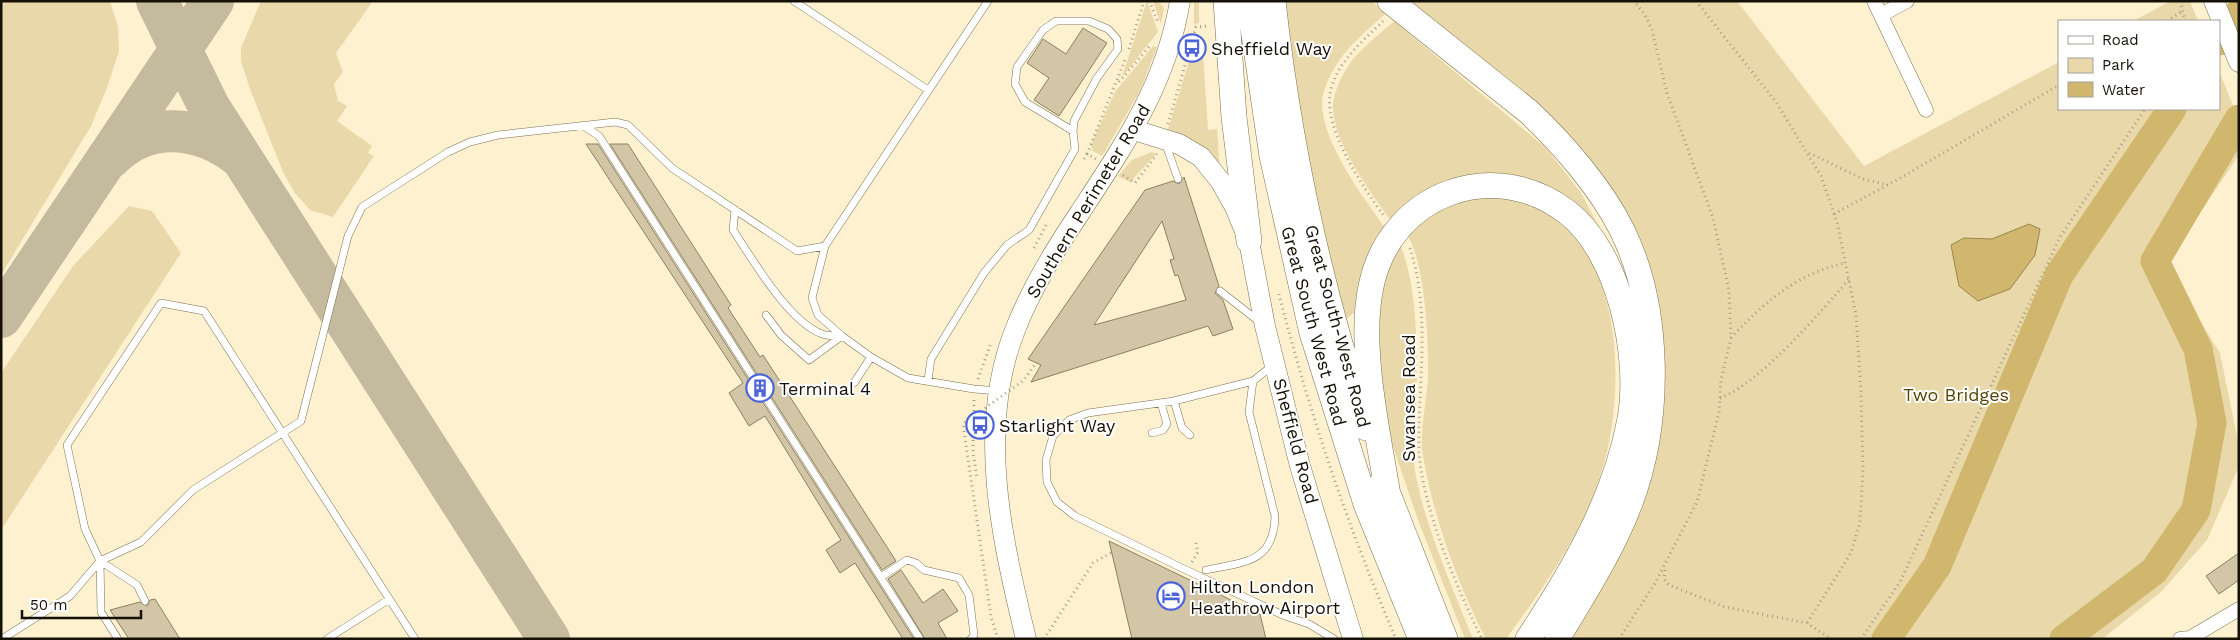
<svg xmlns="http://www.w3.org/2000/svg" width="2240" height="640" viewBox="0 0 2240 640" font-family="'Work Sans',sans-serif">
  <rect width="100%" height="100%" fill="#fdf1d0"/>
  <path fill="#e9d8a9" d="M1,1H110L118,27L119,51L107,88L91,126L1,275Z
    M261,1H373L336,53L343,72L334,84L338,101L347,106L337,121L372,146L368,153L374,156L333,217L310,210L294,192L283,172L250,89L241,61V48Z
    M1147,1L1158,32L1122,77Z
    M1153,1H1158L1164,8L1161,24Z
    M1194,1H1199V23L1194,24Z
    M1278,1H1372L1385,14C1370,28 1353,42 1341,58C1332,70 1322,89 1322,104C1323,144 1363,197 1386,229C1371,256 1356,280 1356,311L1346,319L1337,314Z
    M1415,1H1737L1864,166L2059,62V109H2219V71L2239,120V155L2165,265L2220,353L2239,446V466L2207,540L2161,592L2102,639H1562L1655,426L1617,212L1406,10Z
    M2171,1H2190L2198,21H2133Z
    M1394,21L1546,148L1581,193L1613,254L1516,181L1392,219L1388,217C1369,189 1332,141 1333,105C1334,91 1342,75 1350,63C1361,48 1380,34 1394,21Z
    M1197,36L1202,37L1208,130L1217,129L1220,173L1167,132Z
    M1153,46L1157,47L1140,91L1102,156L1093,151L1091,145L1115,92Z
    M1152,152L1156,154L1130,182L1118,176L1132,160Z
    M1467,197C1492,198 1518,196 1541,208C1625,255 1626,391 1602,471C1584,532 1543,588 1506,639H1486C1458,586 1433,515 1423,456C1419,435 1427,399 1428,377C1429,344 1425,256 1405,232L1419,219Z
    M129,206L152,211L181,253L1,530V373L73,266Z
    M1398,240C1418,281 1418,355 1416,401C1416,415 1411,429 1412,443C1414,503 1451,583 1473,639H1465L1418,520L1391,441L1373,365L1371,307Z"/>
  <path fill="#d1b76d" stroke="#99854e" d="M2029,224L2040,229L2035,255L2010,289L1978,301L1959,286L1951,245L1964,238L1992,239Z"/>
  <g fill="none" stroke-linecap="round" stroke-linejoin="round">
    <path stroke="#d1b76d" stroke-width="29" d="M2219,41L2239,13
      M1886,639L1937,566L2059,275L2172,109
      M2064,639L2154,571L2196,510L2212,423L2198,349L2155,261L2239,119"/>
    <path stroke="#c4ba9e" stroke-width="42" d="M157,1L209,107L549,639
      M110,158C148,119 201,126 240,157
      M1,317L213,1"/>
  </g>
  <path fill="#d2c6a6" stroke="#8b8062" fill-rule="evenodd" d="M1083,28L1107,43L1059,116L1034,100L1049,78L1027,63L1043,39L1066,54Z
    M586,144H598L914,639H903L855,563L840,573L826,550L841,540L765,416L749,426L729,393L743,383Z
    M610,144H628L731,305L728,308L760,357L763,355L896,561L882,570Z
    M1184,177L1219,286L1215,293L1223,300L1233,329L1213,336L1208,326L1031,382L1041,365L1028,359L1145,190L1173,181L1179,184ZM1162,221L1174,259L1170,260L1175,276L1178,275L1186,300L1094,325Z
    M1109,541L1260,614L1266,639H1132Z
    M2239,553V580L2219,594L2206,576Z
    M901,570L923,603L943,589L958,611L938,623L947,639H925L888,579Z
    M155,599L180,639H129L110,610L140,602L147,606L150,600Z"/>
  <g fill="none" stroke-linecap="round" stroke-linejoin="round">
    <g stroke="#7a7052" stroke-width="8">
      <path id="lane" d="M794,1L928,90
        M585,127L599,136L920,639
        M1165,142L1178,179
        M735,210L733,230C753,260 788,321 822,334C828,336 835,336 841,336
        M825,246L812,298L818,315L842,336L871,357L908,378L974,389L999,391
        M1220,291L1261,323
        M766,315L781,335L809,360L842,336
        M1272,366L1253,381L1174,401L1088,413L1069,420L1053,436L1046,460L1047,482L1057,502L1075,516L1186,570L1285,616L1309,624L1334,639
        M928,380L931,359L984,273L1007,245L1029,230L1075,149L1073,131L1074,121L1097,78L1118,49L1117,39L1108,29L1089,21H1056L1043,30L1017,67L1015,84L1025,102L1073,131
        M854,383L871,357
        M1174,401L1182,428L1190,435
        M1152,433L1163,430L1167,424L1161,403
        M1206,570C1244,562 1274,563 1275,516L1249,412L1253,381
        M881,577L907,560L916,563L924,570L959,578L969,595L974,635L971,639
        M145,601L137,585L100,561L85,529L67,445L161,303L204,311L415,639
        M2,639L70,596L100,561
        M118,639L101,612L100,561L141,542L193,490L301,421L348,236L362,207L448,152L470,142L498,135L615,122L628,125L672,168L797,251L825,246L988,1
        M327,639L388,600"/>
    </g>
    <g stroke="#7a7052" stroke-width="15">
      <path id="street" d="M1874,1L1926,110
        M1881,15L1907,1
        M2180,639L2190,638L2239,609"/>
    </g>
    <g stroke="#7a7052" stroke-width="21">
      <path id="secondary" d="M2214,1L2239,62
        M1134,130L1179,144L1201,157L1221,182L1235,207L1249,241L1265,326L1300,466L1353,639
        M1026,639C1002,539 976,430 1015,330C1031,289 1054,251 1079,214C1124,145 1166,85 1180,1"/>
    </g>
    <g stroke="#7a7052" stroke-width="26">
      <path id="highway" d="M1226,1L1234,117L1249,241
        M1249,1L1272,156L1312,333L1366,504L1421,639
        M1273,1C1289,147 1320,289 1366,428
        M1390,1L1529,112C1563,144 1601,188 1622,230C1661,309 1661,421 1630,503C1612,551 1583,595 1557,639
        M1383,481L1445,639
        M1388,495C1378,433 1357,343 1372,282C1393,193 1494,156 1567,212C1620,253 1641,356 1630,419C1615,500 1573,571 1528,639"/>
    </g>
    <path stroke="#a79e85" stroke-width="3" stroke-dasharray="1 4" stroke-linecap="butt" d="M1149,1L1158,22
      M1696,1L1776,102L1821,176L1837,222L1856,315L1861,393L1863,471L1860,522L1851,553L1807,623
      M2180,1L2185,21
      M1383,21C1363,41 1339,60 1331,89C1321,126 1363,187 1384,216
      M2167,21L2181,12
      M1129,49L1144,1
      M1119,82L1149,47
      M1168,124L1196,27L1209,26
      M1809,153L1863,179L1888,185
      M1087,154L1125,60
      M1084,159L1087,154L1096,159
      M1123,175L1135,183L1157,154
      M1834,214L1897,180L2059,85
      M1034,248L1046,225
      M1410,248C1431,313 1418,381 1419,448C1420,503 1458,590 1482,639
      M1279,294C1309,412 1348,527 1396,639
      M1731,338C1763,303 1798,273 1845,263
      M978,379L991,343
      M1720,398C1759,384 1821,312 1849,279
      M974,400L973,453L977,478
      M1192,562L1198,552L1195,540
      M1665,570L1664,579L1669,585L1725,607L1807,623L1831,639
      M1044,639L1093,563L1112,552
      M1619,639L1655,583L1697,502L1719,412L1721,380L1731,338L1729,290L1713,218L1667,93L1652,30L1645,15L1634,1
      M1861,639L1900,582L2060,237L2145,109"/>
    <use href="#lane" stroke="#fff" stroke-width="7"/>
    <use href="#street" stroke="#fff" stroke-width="14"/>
    <use href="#secondary" stroke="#fff" stroke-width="20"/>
    <use href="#highway" stroke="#fff" stroke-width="25"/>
    <path stroke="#a79e85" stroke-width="3" stroke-dasharray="1 4" stroke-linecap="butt" d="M998,639L991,617L963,424L1024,380L1036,363"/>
  </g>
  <defs>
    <g id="bus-ring" transform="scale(1.4375)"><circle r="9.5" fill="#fff" stroke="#4c64d9" stroke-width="1.5"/><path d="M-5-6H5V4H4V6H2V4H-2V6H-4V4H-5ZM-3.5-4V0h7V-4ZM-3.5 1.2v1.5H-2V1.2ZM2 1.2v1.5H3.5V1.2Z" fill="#4c64d9"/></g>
    <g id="building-ring" transform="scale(1.4375)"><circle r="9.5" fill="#fff" stroke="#4c64d9" stroke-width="1.5"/><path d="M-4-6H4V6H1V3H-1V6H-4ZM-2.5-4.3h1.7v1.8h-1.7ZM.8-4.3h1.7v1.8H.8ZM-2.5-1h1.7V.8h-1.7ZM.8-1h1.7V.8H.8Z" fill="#4c64d9"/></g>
    <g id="hotel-ring" transform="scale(1.4375)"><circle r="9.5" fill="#fff" stroke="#4c64d9" stroke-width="1.5"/><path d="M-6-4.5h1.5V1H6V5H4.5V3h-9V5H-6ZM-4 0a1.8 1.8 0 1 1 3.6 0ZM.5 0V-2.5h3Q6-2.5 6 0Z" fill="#4c64d9"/></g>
  </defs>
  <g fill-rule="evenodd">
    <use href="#bus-ring" x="1192" y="48"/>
    <use href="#building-ring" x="760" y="388"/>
    <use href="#bus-ring" x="980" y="425"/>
    <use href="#hotel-ring" x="1171" y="596"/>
  </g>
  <g text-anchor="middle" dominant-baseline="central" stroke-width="4" stroke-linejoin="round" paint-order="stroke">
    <g font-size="18" fill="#161106" stroke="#fff" text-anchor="start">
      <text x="1211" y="48">Sheffield Way</text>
      <text x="779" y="388">Terminal 4</text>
      <text x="999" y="425">Starlight Way</text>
      <text x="1190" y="586">Hilton London<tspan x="1190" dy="21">Heathrow Airport</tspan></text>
    </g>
    <g font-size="18" fill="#161106" stroke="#fff">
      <text transform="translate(1088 201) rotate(-59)">Southern Perimeter Road</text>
      <text transform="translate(1314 326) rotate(75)">Great South West Road</text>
      <text transform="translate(1338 326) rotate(75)">Great South-West Road</text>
      <text transform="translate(1408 398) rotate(-90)">Swansea Road</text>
      <text transform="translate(1296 441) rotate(75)">Sheffield Road</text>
    </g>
    <g font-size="18" fill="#544304" stroke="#fff">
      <text x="1956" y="394">Two Bridges</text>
    </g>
  </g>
  <rect width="2240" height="640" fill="none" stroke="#161106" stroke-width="5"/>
  <rect x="2058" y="20" width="162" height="90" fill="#ffffff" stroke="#a2a09b"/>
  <rect x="2068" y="36" width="25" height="8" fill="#ffffff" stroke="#a2a09b"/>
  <text x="2102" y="45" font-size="15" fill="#161106">Road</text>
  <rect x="2068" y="58" width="25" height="15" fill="#e9d8a9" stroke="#a2a09b"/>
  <text x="2102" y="70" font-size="15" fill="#161106">Park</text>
  <rect x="2068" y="82" width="25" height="15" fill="#d1b76d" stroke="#a2a09b"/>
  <text x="2102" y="95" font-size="15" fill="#161106">Water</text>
  <path d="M22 610v8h119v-8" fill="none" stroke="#161106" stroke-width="2.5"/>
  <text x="30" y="610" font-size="15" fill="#161106" stroke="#ffffff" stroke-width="4" paint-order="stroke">50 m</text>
</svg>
